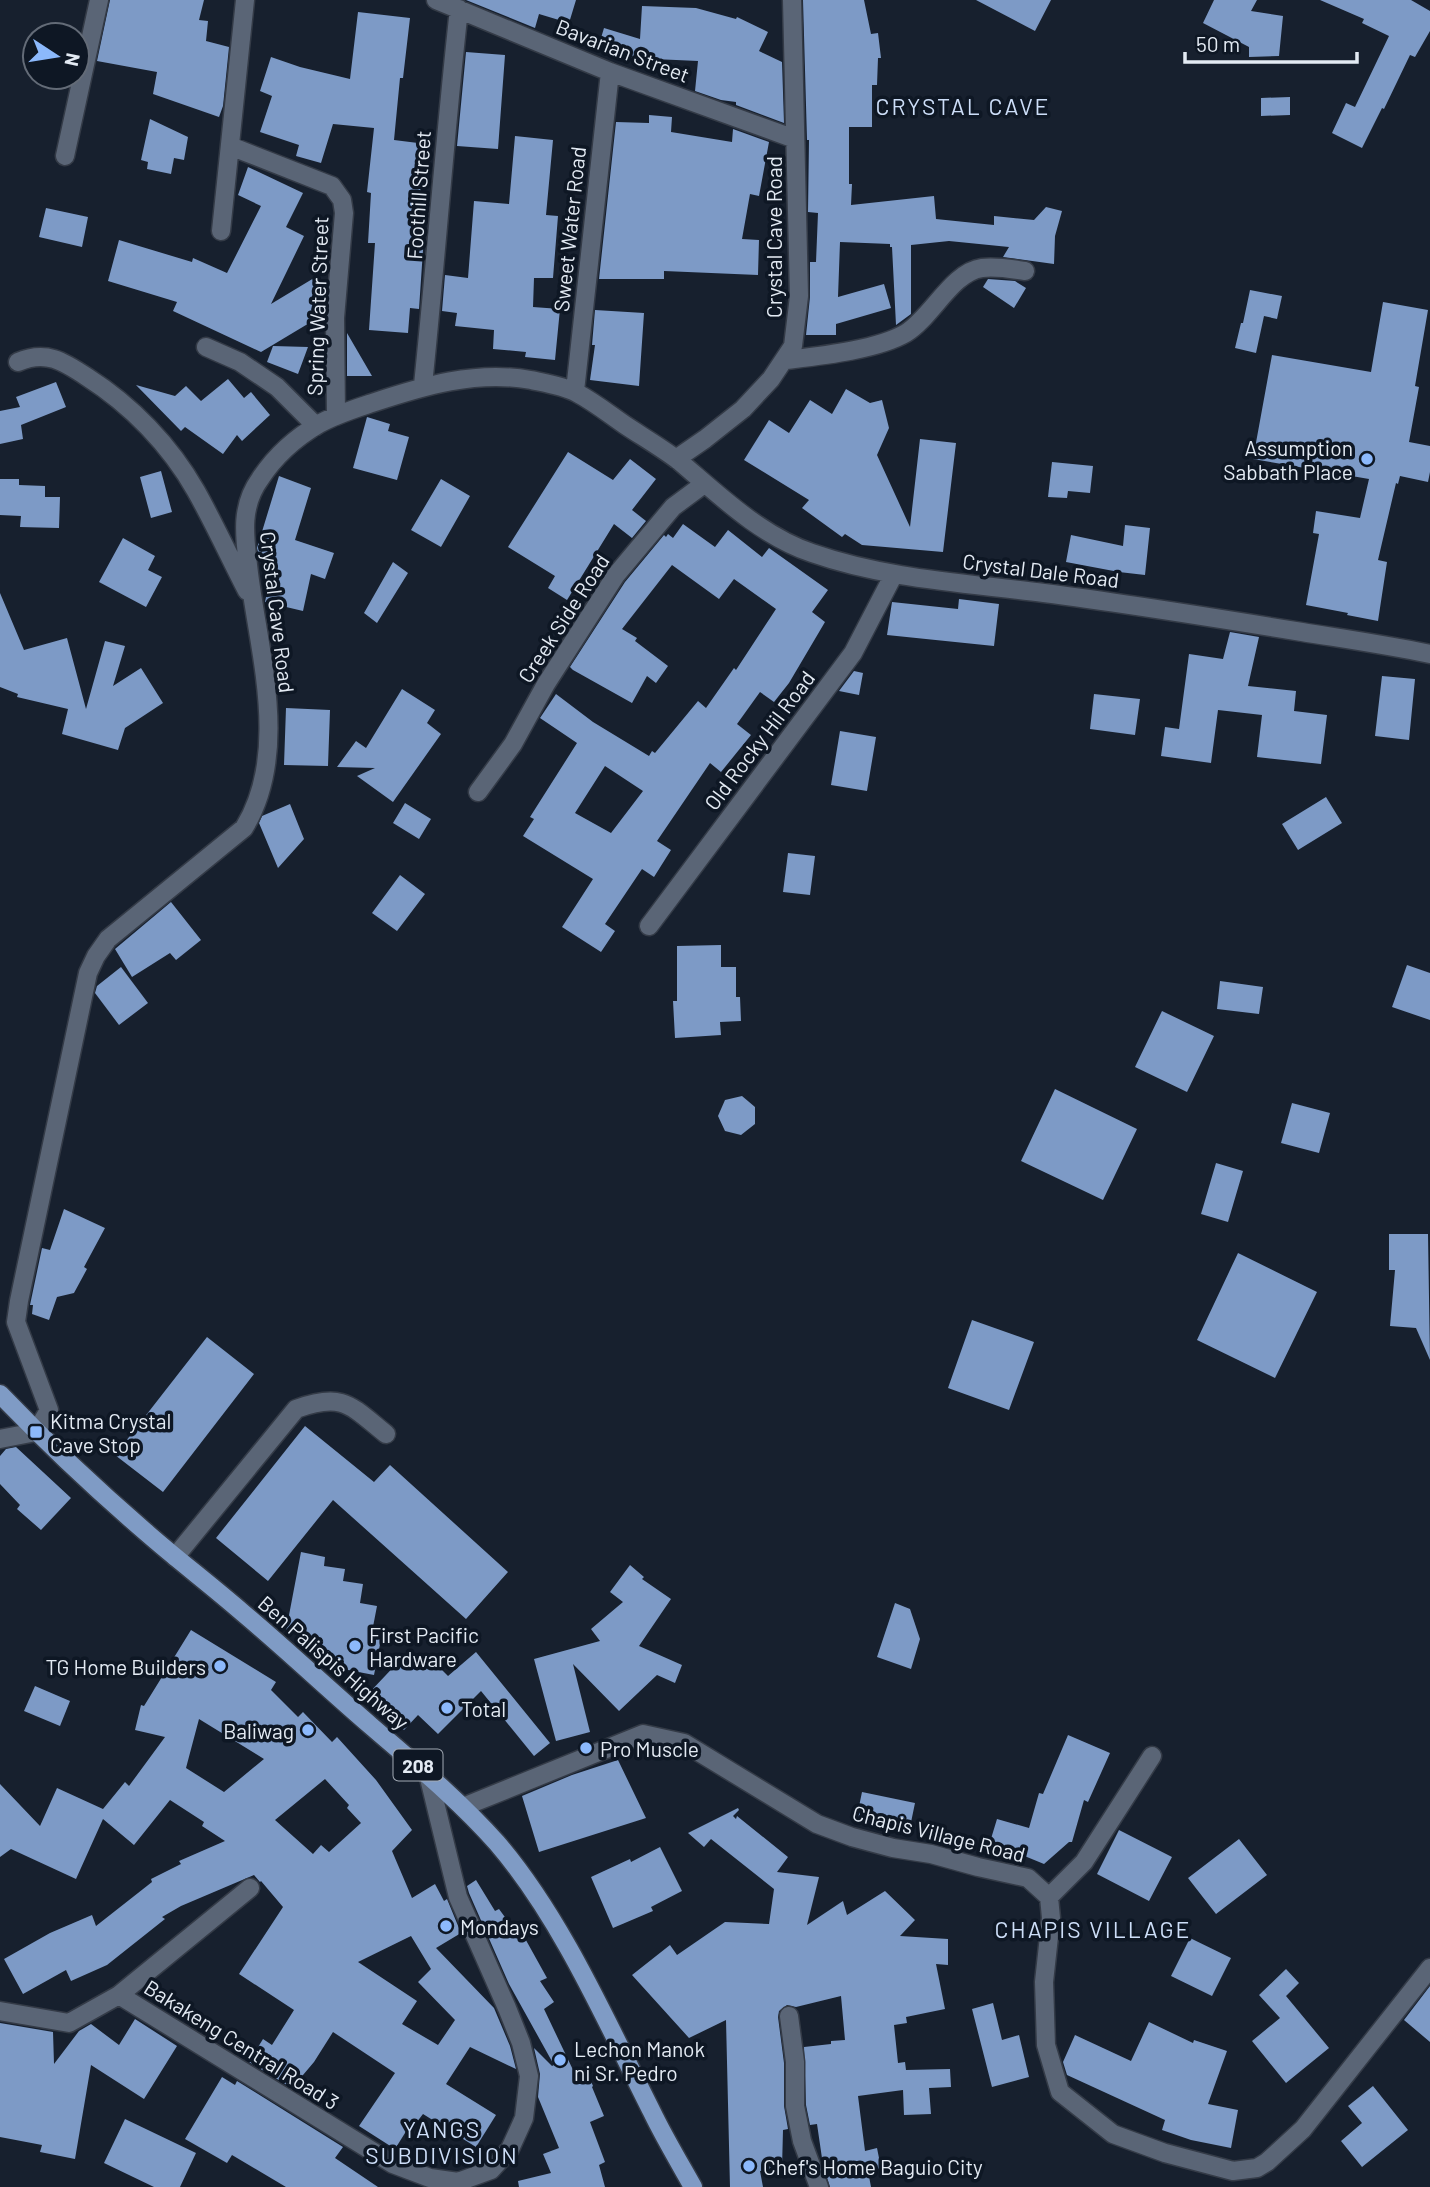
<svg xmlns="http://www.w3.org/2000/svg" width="1430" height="2187" viewBox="0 0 1430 2187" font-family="Barlow,sans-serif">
  <rect width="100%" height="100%" fill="#17202e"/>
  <path fill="#7d9ac6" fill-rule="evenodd" d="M110,0H204L199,20L208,21L206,41L229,47L223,106L219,117L153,94L157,72L97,61Z
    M466,0H576L569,23L539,14L535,28Z
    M803,0H864L871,34L878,33L881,58H878L877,85H872V127H849V184H852L851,205L934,196L936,219L994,225V216L1034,220L1046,207L1062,211L1055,236L1054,264L1003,257L1009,247L949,241L911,245V314L896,325L892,247H890V244L840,242L838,297L884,284L891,308L836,324V335H806L810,297V262H816L818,213L808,212L809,140H807Z
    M976,0H1051L1035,31Z
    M1214,0H1257L1251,11L1283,16L1279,56L1249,57V47L1203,23Z
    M1320,0H1411L1430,11V31L1415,57L1410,55L1384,109L1382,108L1362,148L1332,133L1346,103L1355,107L1389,36L1362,23L1364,19Z
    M642,6L696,8L736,19L737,17L768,32L759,51L782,62L784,123L736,105V102L721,100L695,91L698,61L632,58L598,48L604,28L640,39Z
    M358,12L410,18L403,78H400L394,140L426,144L419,206H426L419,309L410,308L408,333L369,330L375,243H368L371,193L367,192L374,128L333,124L321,163L296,156L299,145L260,132L272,96L260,91L271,57L300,67L350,79Z
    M466,52L505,55L498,149L457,146Z
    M1290,97V115L1261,116V98Z
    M649,115L672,117L671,132L732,142L733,129L769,142L759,196L750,194L742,239L759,240L758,275L664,271V279H599L616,122L649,123Z
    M150,119L188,137L184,160L174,158L171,174L147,169L148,162L141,160Z
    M515,136L553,140L546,215L558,216L553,278H534L533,307L560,309L555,360L525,357L526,352L493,349L494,330L455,326L457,313L442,311L445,275L468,278L474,201L509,204Z
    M248,167L303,193L286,227L304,236L271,304L314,278L325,298L321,316L261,352L173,311L177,302L108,281L119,240L192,262L193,258L227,273L261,206L238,195Z
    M46,208L88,217L82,247L39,237Z
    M988,279L1015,281L1026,288L1014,308L983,287Z
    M1250,290L1282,296L1277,319L1264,316L1256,353L1235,348L1241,323H1243Z
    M1383,302L1428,310L1415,386L1419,387L1409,442L1430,446V472L1428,482L1400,476L1398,484L1396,483L1378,560L1387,562L1378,621L1347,615L1348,613L1306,605L1319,534L1313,533L1316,511L1360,518L1369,479L1253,459L1272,355L1371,372Z
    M595,310L644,313L639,386L590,380L595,345H592Z
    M347,333L372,376H347Z
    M273,346L308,347L298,374L267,362Z
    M228,379L244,398L251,392L270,415L242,441L237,435L223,454L185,427L181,431L136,385L175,396L186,386L201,401Z
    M56,382L66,407L21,425L23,439L0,444V411L20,407L16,397Z
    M846,389L870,403L882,400L889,428L877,455L910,527L920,439L956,443L943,552L862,545L845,534L842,537L802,508L809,500L744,460L769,420L789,433L810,400L832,414Z
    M367,417L390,424L388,431L409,437L397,480L353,468Z
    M568,452L613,480L630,459L656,479L632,510L646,521L632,538L614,524L567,600L548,588L555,576L508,547Z
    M1052,462L1093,466L1090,493L1068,491L1067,498L1048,497Z
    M161,471L172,512L151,518L140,477Z
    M279,476L311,488L295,540L334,553L325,579L311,574L303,611L265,602L274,560L258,552L257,548Z
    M0,479H19V485L45,486V497H60L59,528L20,527L21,516L0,515Z
    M441,479L470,496L441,547L411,530Z
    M683,524L715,547L728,530L762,557L769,548L828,590L812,612L825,622L789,683L774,702L760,692L737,724L751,735L721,772L710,763L657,841L671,850L654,877L642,869L605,924L615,931L601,952L562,927L593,879L523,836L534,819L530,817L577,743L540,718L556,694L593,722L649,756L652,751L655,753L698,701L706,708L734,668L736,670L776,609L734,579L719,599L672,565L622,629L637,638L635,641L668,666L656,683L647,676L632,703L573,670L570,667L625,582L664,535L666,537L668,534L673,538ZM605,766L643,791L611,833L575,813Z
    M1125,525L1150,528L1145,575L1119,572L1066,562L1071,535L1123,546Z
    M123,538L155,556L148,570L162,577L146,607L99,582Z
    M393,562L408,573L377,623L364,613Z
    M0,593L24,650L67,638L86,709L105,641L125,646L113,686L141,668L163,703L125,728L118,750L62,734L68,709L17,697L18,694L0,687Z
    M959,599L999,604L994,646L887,635L892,602L958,609Z
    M1230,632L1259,637L1248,686L1296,691L1294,711L1327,715L1321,764L1257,757L1262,715L1218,710L1211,763L1161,756L1165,727L1179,729L1189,654L1223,659Z
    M854,671L863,673L859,695L839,691Z
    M1382,676L1415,679L1409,740L1375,736Z
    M402,689L435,710L427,723L441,734L393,802L357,776L375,768L337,767L356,741L366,748Z
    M1094,694L1140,699L1135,735L1090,729Z
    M286,708L330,710L328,766L284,765Z
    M840,731L876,737L867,791L831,785Z
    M1326,797L1342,823L1298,850L1282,824Z
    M405,803L431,819L419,839L393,823Z
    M290,804L304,839L278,868L259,823L262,816Z
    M788,853L815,856L810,895L783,892Z
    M400,875L425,894L397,931L372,913Z
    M171,902L201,940L176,960L170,953L132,977L115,949Z
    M721,945V967H736V997H740L741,1021L720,1022L721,1035L675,1038L673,1001H677V946Z
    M1407,965L1430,973V1020L1392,1007Z
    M121,967L148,1003L119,1025L95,993L97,986Z
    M1220,981L1263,987L1259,1014L1217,1009Z
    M1162,1011L1214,1036L1187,1092L1135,1067Z
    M1055,1089L1137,1129L1103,1200L1021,1161Z
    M742,1096L755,1107V1124L741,1135L725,1131L718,1116L725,1100Z
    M1292,1103L1330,1113L1319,1153L1281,1143Z
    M1216,1163L1243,1171L1228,1222L1201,1214Z
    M64,1209L105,1228L84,1267L87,1269L74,1293L57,1297L49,1320L32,1314L33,1305H30L42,1248L50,1250Z
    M1389,1234H1428L1430,1360L1416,1328L1390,1326L1395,1270H1389Z
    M1238,1253L1317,1292L1275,1378L1197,1340Z
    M972,1320L1034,1342L1009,1410L948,1388Z
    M207,1337L254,1374L163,1492L115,1455Z
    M305,1426L374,1482L390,1465L508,1572L466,1619L333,1500L268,1581L216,1538Z
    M16,1447L71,1498L41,1530L17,1509L20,1505L0,1484V1456L6,1449Z
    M301,1552L325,1557L324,1566L345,1569L343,1581L363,1584L360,1603L377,1606L372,1632L382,1634L374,1675L343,1669L344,1661L319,1656L322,1638L286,1631Z
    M630,1565L644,1577L642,1579L671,1599L639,1646L682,1665L675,1683L657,1675L619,1711L573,1664L590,1732L556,1741L534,1659L600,1641L591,1629L623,1602L610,1592Z
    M895,1603L910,1609L920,1639L911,1669L877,1657Z
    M191,1630L276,1682L271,1690L298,1717L303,1712L332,1742L337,1737L376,1780L412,1830L392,1851L412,1898L435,1884L444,1901L447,1899L461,1933L436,1948L494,2008L510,2046L516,2069L470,2047L446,2084L496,2115L476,2147L423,2114L413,2127L410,2125L395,2149L359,2126L395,2073L333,2032L314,2062L292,2088L249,2062L263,2039L272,2045L294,2010L239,1974L283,1907L261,1881L260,1882L254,1875L181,1906L162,1917L165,1919L107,1965L71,1981L66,1970L23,1994L4,1959L50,1933L92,1915L96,1926L152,1882L151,1879L181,1864L179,1861L225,1841L202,1826L204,1822L170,1800L134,1845L103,1819L76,1879L11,1849L0,1857V1784L40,1826L57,1788L103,1809L125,1782L129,1786L165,1737L135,1730L141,1705L144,1706ZM199,1719L264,1759L224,1792L186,1768ZM325,1779L349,1805L347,1808L361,1823L329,1852L321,1845L313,1854L275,1820ZM411,1936L431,1969L418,1982L455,2020L438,2045L402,2024L417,2001L358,1962Z
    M476,1652L550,1743L534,1756L481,1691L438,1734L418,1715L404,1730L367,1695L403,1657L415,1668L427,1655L448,1676Z
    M35,1686L70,1701L60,1726L24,1711Z
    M1068,1735L1110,1753L1088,1802L1084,1800L1072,1842H1069L1044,1864L990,1842L997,1819L1029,1828L1039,1793L1043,1794Z
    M618,1760L646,1818L539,1852L522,1796L572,1775Z
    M862,1792L915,1803L909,1832L856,1821Z
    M738,1808L739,1810L733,1816L736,1819L737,1816L788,1857L777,1872L819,1877L807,1925L843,1901L847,1915L885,1891L915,1920L900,1936L948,1939V1965L936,1964L945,2009L906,2017L907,2023L894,2025L898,2063L905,2062L906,2070L950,2069L951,2087L929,2088L931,2114L904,2115L903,2090L858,2096L865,2151L877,2148L881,2168L868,2171L871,2187H830L823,2165L817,2124L810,2125L806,2105L804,2047L831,2044V2041L845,2040L841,1996L796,2007L787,2005L779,2011L778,2017L784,2063V2106L788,2129L783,2130L782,2168L760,2171L763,2187H730L726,2020L689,2038L632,1975L670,1945L677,1955L725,1922L769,1924L774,1889L711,1839L704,1847L688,1833Z
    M1119,1830L1172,1857L1149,1901L1097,1874Z
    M1239,1839L1267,1875L1216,1914L1188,1878Z
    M660,1847L682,1891L651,1907L653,1911L613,1928L591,1877L630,1859L631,1862Z
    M476,1880L495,1911L499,1909L518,1935L522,1933L547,1978L540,1981L554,2002L544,2009L574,2072L585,2067L593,2086L592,2087L604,2116L590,2122L605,2162L599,2165L605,2187H519L518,2181L551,2173L543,2154L559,2148L538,2097L540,2074L534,2048L552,2066L554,2065L509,1984L469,1893L467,1886Z
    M1190,1938L1231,1958L1212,1996L1171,1976Z
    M1286,1969L1299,1983L1286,1996L1329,2048L1286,2083L1252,2041L1280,2018L1259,1995Z
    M1430,1986V2042L1404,2020Z
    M993,2003L1002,2040L1019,2035L1029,2077L992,2087L972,2009Z
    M135,2019L177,2046L144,2099L91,2065L75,2159L40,2152L42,2145L0,2137V2023L53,2032L54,2064L79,2031L91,2024L119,2045Z
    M1149,2022L1193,2043L1194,2040L1227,2051L1208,2104L1238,2110L1231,2148L1191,2140L1162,2130L1165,2120L1067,2075L1063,2062L1075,2035L1131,2061Z
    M222,2077L235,2085L237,2081L343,2147L335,2158L378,2187H286L232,2155L227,2163L185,2139Z
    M1373,2086L1408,2130L1362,2167L1341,2141L1362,2123L1348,2106Z
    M125,2119L196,2153L180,2187H154L104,2163Z"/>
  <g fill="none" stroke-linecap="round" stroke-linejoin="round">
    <g stroke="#343b47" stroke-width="21">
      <path id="minor" d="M436,0L610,72L795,139
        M230,146L332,186L342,200L344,213L335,318L336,416
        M65,156L99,0
        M221,231L245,0
        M206,347L240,362L277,387L316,426
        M786,360C819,356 877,350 906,333C932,317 952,272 982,268C996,266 1011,269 1025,271
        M18,362C46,350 63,361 87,377C131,405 170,445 196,491C214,523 230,558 247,591
        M423,385C436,260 445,134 459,9
        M575,391L610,72
        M676,459L705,439L743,409L771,379L793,346L799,296L792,0
        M478,792L513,744L546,684L616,575L673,507L704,484
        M649,926L853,653L894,574
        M0,1439L36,1432L49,1410L16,1322L19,1301L88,973L96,956L108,939L244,828C290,753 259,653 249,573C245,539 239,508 260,479C275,456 295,438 319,424C335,415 354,409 372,403C423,386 476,370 531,380C545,383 564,386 577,393C594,402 609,414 625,425C643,437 662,448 679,461C719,495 761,536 812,553C886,579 967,583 1044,593C1130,604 1216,618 1302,632C1345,639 1387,645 1430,654
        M175,1557L296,1409C343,1392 350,1405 386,1434
        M463,1807L643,1734L684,1743L817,1824L852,1837L893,1848L931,1854L978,1867L1028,1878L1049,1897L1051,1918L1044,1982L1046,2045L1060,2092L1113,2134L1165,2153L1233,2171L1257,2168L1267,2162L1303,2129L1430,1968
        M1049,1897L1084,1862L1152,1756
        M119,1995L393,2164L430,2178L458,2182L491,2170L510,2149L520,2127L524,2118L529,2076L521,2043L507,2008L458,1897L428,1774
        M0,2011L69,2023L119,1995L250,1888
        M789,2016L795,2062V2106L802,2141L819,2187"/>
    </g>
    <g stroke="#343b47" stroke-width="21">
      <path id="primary" d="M0,1394C47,1443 97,1490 148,1534C179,1561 212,1586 243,1613C287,1650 328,1689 371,1726C415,1764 459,1800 497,1843C562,1919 607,2023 652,2112C664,2137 679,2162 693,2187"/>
    </g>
    <use href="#minor" stroke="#5a6576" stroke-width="18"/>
    <use href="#primary" stroke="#7f9bc5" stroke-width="18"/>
  </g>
  <g fill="#8cb9fc" stroke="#0e1724" stroke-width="2.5">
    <circle cx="1367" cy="459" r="7"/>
    <rect x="29" y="1425" width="14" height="14" rx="3.5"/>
    <circle cx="355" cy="1646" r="7"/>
    <circle cx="220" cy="1666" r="7"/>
    <circle cx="447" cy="1708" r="7"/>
    <circle cx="308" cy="1730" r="7"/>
    <circle cx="586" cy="1748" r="7"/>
    <circle cx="446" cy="1926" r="7"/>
    <circle cx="560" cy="2060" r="7"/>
    <circle cx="749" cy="2166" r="7"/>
  </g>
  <g text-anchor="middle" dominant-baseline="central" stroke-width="7" stroke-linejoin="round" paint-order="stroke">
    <rect fill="#0e1724" stroke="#a3abb5" stroke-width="2" x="393.5" y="1749.5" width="49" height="31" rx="5"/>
    <g font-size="19" font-weight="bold" fill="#e3eaf3">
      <text x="418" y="1765">208</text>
    </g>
    <g font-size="21" fill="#e3eaf3" stroke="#0e1724">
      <text transform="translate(623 50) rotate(21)">Bavarian Street</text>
      <text transform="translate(418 195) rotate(-86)">Foothill Street</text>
      <text transform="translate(569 229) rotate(-84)">Sweet Water Road</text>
      <text transform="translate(773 237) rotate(-90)">Crystal Cave Road</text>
      <text transform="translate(317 306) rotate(-88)">Spring Water Street</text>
      <text transform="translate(1041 570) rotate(7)">Crystal Dale Road</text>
      <text transform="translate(278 612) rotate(83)">Crystal Cave Road</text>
      <text transform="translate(563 618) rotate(-57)">Creek Side Road</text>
      <text transform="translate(759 740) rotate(-53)">Old Rocky Hil Road</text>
      <text transform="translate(334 1662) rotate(41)">Ben Palispis Highway</text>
      <text transform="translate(939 1833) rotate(14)">Chapis Village Road</text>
      <text transform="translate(242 2044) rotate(32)">Bakakeng Central Road 3</text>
    </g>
    <g font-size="21" fill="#e3eaf3" stroke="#0e1724" text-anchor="start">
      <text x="1353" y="447" text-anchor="end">Assumption<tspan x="1353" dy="24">Sabbath Place</tspan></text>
      <text x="50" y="1420">Kitma Crystal<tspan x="50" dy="24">Cave Stop</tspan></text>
      <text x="369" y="1634">First Pacific<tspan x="369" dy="24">Hardware</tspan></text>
      <text x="206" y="1666" text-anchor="end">TG Home Builders</text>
      <text x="461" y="1708">Total</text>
      <text x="294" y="1730" text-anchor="end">Baliwag</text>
      <text x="600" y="1748">Pro Muscle</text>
      <text x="460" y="1926">Mondays</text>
      <text x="574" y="2048">Lechon Manok<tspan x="574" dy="24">ni Sr. Pedro</tspan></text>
      <text x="763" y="2166">Chef's Home Baguio City</text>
    </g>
    <g font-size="23" letter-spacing="2" fill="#cddef8" stroke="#0e1724">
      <text x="963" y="106">CRYSTAL CAVE</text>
      <text x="1093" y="1929">CHAPIS VILLAGE</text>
      <text x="442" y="2129">YANGS<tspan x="442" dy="26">SUBDIVISION</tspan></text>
    </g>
  </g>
  <g transform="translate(56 56) rotate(102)"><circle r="33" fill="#0e1724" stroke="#636b77" stroke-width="2"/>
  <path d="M0-5L12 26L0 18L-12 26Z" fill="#8cb9fc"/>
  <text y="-10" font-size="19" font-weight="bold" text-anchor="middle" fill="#e3eaf3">N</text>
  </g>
  <path d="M1185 52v10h172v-10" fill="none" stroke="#e3eaf3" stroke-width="3.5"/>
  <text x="1196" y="52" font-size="21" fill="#e3eaf3" stroke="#0e1724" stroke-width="5" paint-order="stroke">50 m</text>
</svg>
